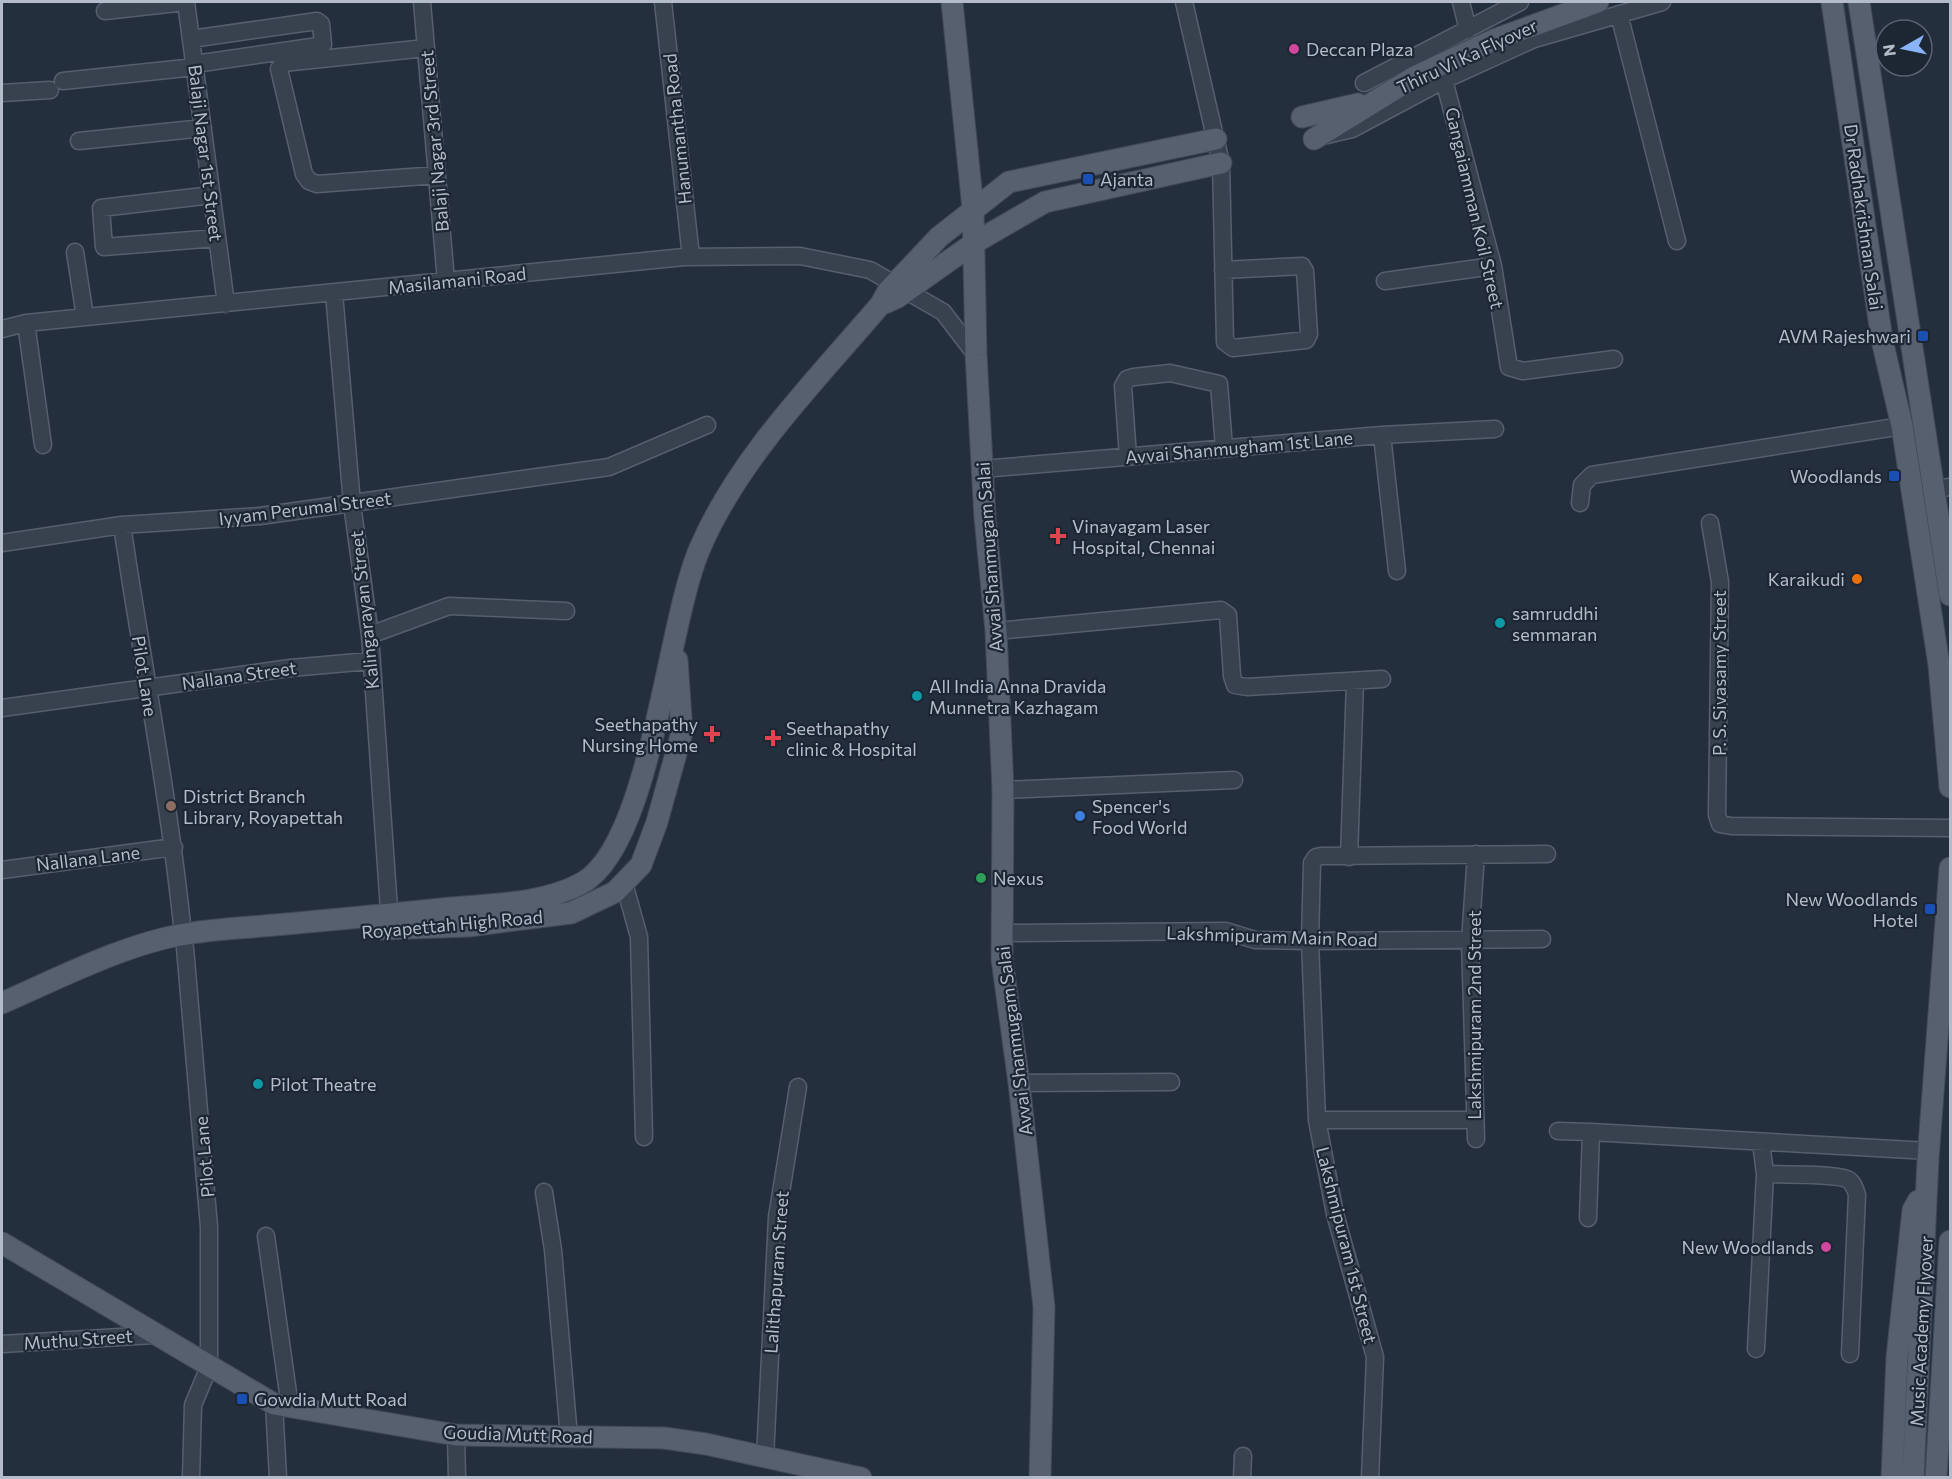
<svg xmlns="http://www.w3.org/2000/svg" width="1952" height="1479" viewBox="0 0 1952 1479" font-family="Commissioner,sans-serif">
  <rect width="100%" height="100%" fill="#242f3e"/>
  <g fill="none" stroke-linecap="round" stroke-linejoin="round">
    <g stroke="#565f6c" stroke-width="19">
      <path id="minor" d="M186,2L226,304
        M422,2L446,281
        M663,2L691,257
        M1184,2L1221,163L1225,342L1233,348L1306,340L1309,334L1305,271L1302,266L1223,270
        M1461,2L1468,30
        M105,11L186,2
        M1619,14L1677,241
        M191,39L317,21L321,24L323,44L318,46L195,64
        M426,48L283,63L279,69L304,174L309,181L317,184L437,175
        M1444,80L1493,266L1509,367L1523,371L1614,359
        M63,81L195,67
        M1364,83L1520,2
        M2,93L50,90
        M1327,135L1352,129L1444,80L1534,39L1662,2
        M79,141L203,128
        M212,195L101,208L104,247L217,238
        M75,252L85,317
        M1385,281L1493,266
        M334,293L352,504L370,635L390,924
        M26,323L43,445
        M2,329L26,323L684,257L800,256L870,270L943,312L976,355
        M1382,435L1397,571
        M1128,457L1123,386L1127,379L1134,377L1170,373L1219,384L1224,448
        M982,469L1382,435L1495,429
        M1934,489L1950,487
        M1580,503L1582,485L1592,475L1902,426
        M1710,523L1720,582L1717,815L1720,824L1731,826L1950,828
        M122,525C142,661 169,797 183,934
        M2,543L122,525L260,516L609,467L707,425
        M996,631L1221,610L1228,615L1232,676L1235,685L1247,687L1382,679
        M370,635L449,606L566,611
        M2,708L290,668L370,661
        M1003,790L1234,780
        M1349,857L1355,682
        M2,870L174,847
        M624,883L639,937L644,1137
        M1003,933L1226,931L1255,940L1310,941L1542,939
        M185,948L209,1227V1367L193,1405L191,1478
        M1019,1083L1171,1082
        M1317,1120H1474
        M1558,1131L1591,1132L1588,1218
        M1591,1132L1929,1151
        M1476,1139L1470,941L1476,854
        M1761,1142L1765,1174
        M544,1192L553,1250L569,1437
        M266,1236L290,1407
        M2,1344L154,1335
        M1756,1349L1765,1174C1783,1175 1832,1173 1847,1179C1853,1182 1855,1188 1857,1195L1850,1354
        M274,1404L278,1478
        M456,1435L457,1478
        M765,1457L777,1217L798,1087
        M1242,1478L1243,1456
        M1370,1478L1375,1357L1335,1214L1317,1120L1310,941L1312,863L1316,857L1321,856L1547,854"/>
    </g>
    <g stroke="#414a57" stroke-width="23">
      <path id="major" d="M952,2L973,209L976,355L985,518L996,631L1003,790L1002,959L1019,1083L1044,1307L1040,1478
        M1832,2L1882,340L1902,426L1939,665L1950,787
        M1859,2L1950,595
        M1302,117L1358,104
        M1314,139L1416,76L1496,39L1598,2
        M885,303L898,297L974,243L1045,202L1221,163
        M382,929L469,926L571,913L615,892L641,865L657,822L682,732L677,660
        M2,1003C57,979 127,943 186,934C215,929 245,928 274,925C333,920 392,914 451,908C493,904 544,904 582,883C651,845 667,623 700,548C739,457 818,378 881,304L888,291L939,237L1009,182L1216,139
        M2,1243L274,1404L456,1435L664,1438L706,1444L861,1478
        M1892,1478L1897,1357L1913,1210L1918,1201
        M1913,1478L1928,1159L1950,868
        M1936,1478L1950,1241"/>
    </g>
    <use href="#minor" stroke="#38414e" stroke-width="16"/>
    <use href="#major" stroke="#56606e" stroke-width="21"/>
  </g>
  <g fill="#d1479c" stroke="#1d2633" stroke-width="2">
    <circle cx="1294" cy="49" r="6"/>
    <circle cx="1826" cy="1247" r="6"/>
  </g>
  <g fill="#1a4fb4" stroke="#1d2633" stroke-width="2">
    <rect x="1082" y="173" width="12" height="12" rx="3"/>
    <rect x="1917" y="330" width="12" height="12" rx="3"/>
    <rect x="1888" y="470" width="12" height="12" rx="3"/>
    <rect x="1924" y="903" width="12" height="12" rx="3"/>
    <rect x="236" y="1393" width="12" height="12" rx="3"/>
  </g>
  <g fill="#e0444e" stroke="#1d2633" stroke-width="2">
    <path d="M1055 527h6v6h6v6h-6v6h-6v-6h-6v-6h6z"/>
    <path d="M709 725h6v6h6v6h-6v6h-6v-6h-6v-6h6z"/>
    <path d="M770 729h6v6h6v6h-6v6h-6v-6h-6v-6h6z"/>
  </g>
  <circle fill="#e8710a" stroke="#1d2633" stroke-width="2" cx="1857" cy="579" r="6"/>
  <g fill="#0f9aa8" stroke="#1d2633" stroke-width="2">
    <circle cx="1500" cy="623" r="6"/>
    <circle cx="917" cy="696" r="6"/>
    <circle cx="258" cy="1084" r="6"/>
  </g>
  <circle fill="#8d6e63" stroke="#1d2633" stroke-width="2" cx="171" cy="806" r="6"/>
  <circle fill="#3f7fe0" stroke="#1d2633" stroke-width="2" cx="1080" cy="816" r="6"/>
  <circle fill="#2e9e5b" stroke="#1d2633" stroke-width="2" cx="981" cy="878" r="6"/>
  <g text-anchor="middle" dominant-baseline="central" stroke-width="4.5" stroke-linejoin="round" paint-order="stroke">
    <g font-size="18" fill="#b4bcc9" stroke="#1d2633" text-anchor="start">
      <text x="1306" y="49">Deccan Plaza</text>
      <text x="1100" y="179">Ajanta</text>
      <text x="1911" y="336" text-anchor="end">AVM Rajeshwari</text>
      <text x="1882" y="476" text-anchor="end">Woodlands</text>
      <text x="1072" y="526">Vinayagam Laser<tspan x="1072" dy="21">Hospital, Chennai</tspan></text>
      <text x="1845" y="579" text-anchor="end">Karaikudi</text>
      <text x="1512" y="613">samruddhi<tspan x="1512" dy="21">semmaran</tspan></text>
      <text x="929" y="686">All India Anna Dravida<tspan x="929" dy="21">Munnetra Kazhagam</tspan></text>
      <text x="698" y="724" text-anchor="end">Seethapathy<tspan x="698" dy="21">Nursing Home</tspan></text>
      <text x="786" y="728">Seethapathy<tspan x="786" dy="21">clinic &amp; Hospital</tspan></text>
      <text x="183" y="796">District Branch<tspan x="183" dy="21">Library, Royapettah</tspan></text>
      <text x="1092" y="806">Spencer's<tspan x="1092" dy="21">Food World</tspan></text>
      <text x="993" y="878">Nexus</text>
      <text x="1918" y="899" text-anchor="end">New Woodlands<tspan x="1918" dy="21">Hotel</tspan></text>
      <text x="270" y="1084">Pilot Theatre</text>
      <text x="1814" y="1247" text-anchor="end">New Woodlands</text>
      <text x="254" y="1399">Gowdia Mutt Road</text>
    </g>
    <g font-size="18" fill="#b4bcc9" stroke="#1d2633">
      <text transform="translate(1467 56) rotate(-25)">Thiru Vi Ka Flyover</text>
      <text transform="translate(677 129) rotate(-96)">Hanumantha Road</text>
      <text transform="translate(434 141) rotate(-95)">Balaji Nagar 3rd Street</text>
      <text transform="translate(206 153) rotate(83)">Balaji Nagar 1st Street</text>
      <text transform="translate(1475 208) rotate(77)">Gangaiamman Koil Street</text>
      <text transform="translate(1864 217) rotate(82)">Dr Radhakrishnan Salai</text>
      <text transform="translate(457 280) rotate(-6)">Masilamani Road</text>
      <text transform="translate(1239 447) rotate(-5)">Avvai Shanmugham 1st Lane</text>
      <text transform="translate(305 508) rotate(-7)">Iyyam Perumal Street</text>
      <text transform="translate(989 557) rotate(-94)">Avvai Shanmugam Salai</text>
      <text transform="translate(364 610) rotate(-96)">Kalingarayan Street</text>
      <text transform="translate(1719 673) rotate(-90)">P. S. Sivasamy Street</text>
      <text transform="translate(239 675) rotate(-8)">Nallana Street</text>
      <text transform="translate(145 676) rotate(81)">Pilot Lane</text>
      <text transform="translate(88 858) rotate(-7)">Nallana Lane</text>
      <text transform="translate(452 924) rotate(-5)">Royapettah High Road</text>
      <text transform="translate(1272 936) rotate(2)">Lakshmipuram Main Road</text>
      <text transform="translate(1474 1015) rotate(-90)">Lakshmipuram 2nd Street</text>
      <text transform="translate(1014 1041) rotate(-97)">Avvai Shanmugam Salai</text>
      <text transform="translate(204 1157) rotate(-95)">Pilot Lane</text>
      <text transform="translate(1347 1245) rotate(76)">Lakshmipuram 1st Street</text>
      <text transform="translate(776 1272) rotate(-86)">Lalithapuram Street</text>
      <text transform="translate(1921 1331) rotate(-87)">Music Academy Flyover</text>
      <text transform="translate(78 1339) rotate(-4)">Muthu Street</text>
      <text transform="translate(518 1434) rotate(2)">Goudia Mutt Road</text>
    </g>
  </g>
  <rect width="1952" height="1479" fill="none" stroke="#b4bcc9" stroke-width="6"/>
  <g transform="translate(1904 48) rotate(261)"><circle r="28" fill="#1d2633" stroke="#59626f" stroke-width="1.5"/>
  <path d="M0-4.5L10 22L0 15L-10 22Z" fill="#8ab4f8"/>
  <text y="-9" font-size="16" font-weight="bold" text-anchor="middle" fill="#b4bcc9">N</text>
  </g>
</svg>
